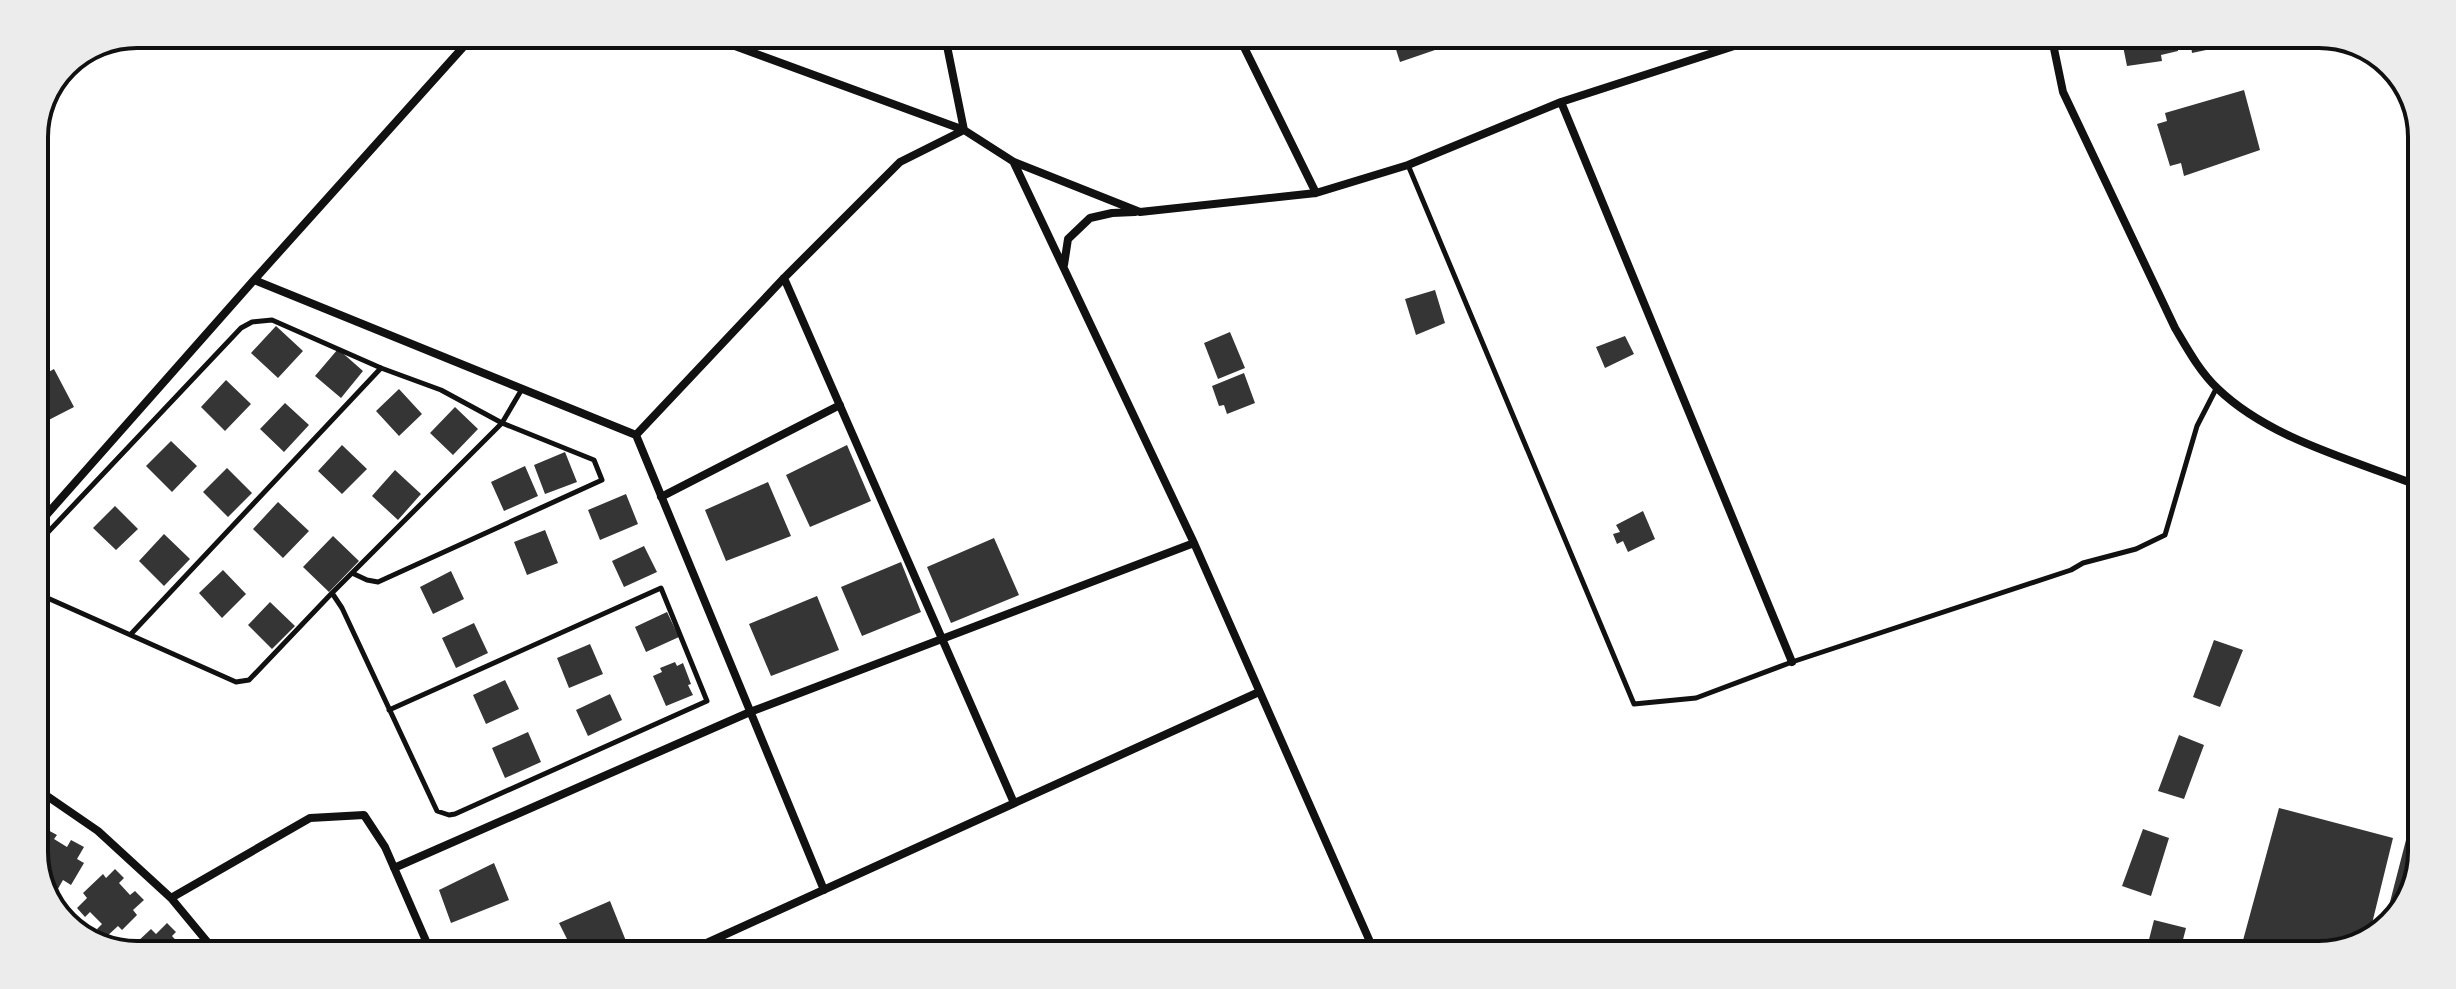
<svg xmlns="http://www.w3.org/2000/svg" width="2456" height="989" viewBox="0 0 2456 989" font-family="'IBM Plex Serif',serif">
  <rect width="100%" height="100%" fill="#fff"/>
  <path fill="#353535" d="M1392,37H1470V38L1400,62Z
    M2135,39H2176L2178,51L2161,55L2162,61L2127,66L2123,46L2136,44Z
    M2190,39H2222L2225,46L2192,53Z
    M2244,90L2260,150L2184,176L2181,163L2170,166L2157,124L2167,121L2165,113Z
    M1435,290L1445,323L1416,335L1405,299Z
    M276,326L303,351L278,378L251,353Z
    M1230,332L1245,368L1218,379L1204,343Z
    M1625,336L1634,354L1605,368L1596,347Z
    M338,349L363,371L341,398L315,376Z
    M54,369L74,407L35,427L34,380Z
    M1244,373L1255,403L1227,414L1224,405L1219,406L1212,386Z
    M226,380L251,404L225,431L201,407Z
    M399,389L422,414L399,436L376,411Z
    M285,403L309,425L284,452L260,429Z
    M455,407L478,429L453,455L430,433Z
    M171,441L197,466L172,492L146,466Z
    M342,445L367,469L342,494L318,471Z
    M847,445L871,501L810,527L786,475Z
    M565,452L577,482L545,494L534,465Z
    M525,466L538,496L504,511L491,482Z
    M227,468L252,493L228,517L203,492Z
    M395,470L421,494L398,520L372,496Z
    M768,482L791,536L726,561L705,510Z
    M626,494L638,524L600,540L588,510Z
    M278,502L309,531L283,558L253,529Z
    M115,506L138,529L116,550L93,528Z
    M1643,511L1655,539L1628,552L1623,541L1617,544L1613,534L1620,532L1616,525Z
    M545,530L558,563L527,575L514,542Z
    M164,534L190,559L164,586L139,561Z
    M333,536L359,561L329,592L303,567Z
    M994,538L1019,595L951,623L927,567Z
    M644,546L657,572L624,587L612,561Z
    M901,562L921,612L862,636L841,587Z
    M223,570L246,594L222,618L199,593Z
    M451,571L464,599L433,614L420,587Z
    M817,596L839,650L771,676L749,624Z
    M270,602L295,626L272,649L248,625Z
    M667,612L679,637L646,652L635,627Z
    M474,623L488,653L456,668L442,638Z
    M2214,640L2243,650L2220,707L2193,697Z
    M590,644L603,674L569,688L557,658Z
    M675,662L677,666L683,663L691,684L688,685L693,695L666,706L653,676L662,672L660,668Z
    M505,680L519,709L486,724L473,695Z
    M610,694L622,720L588,736L576,710Z
    M528,732L541,762L505,778L492,748Z
    M2179,735L2204,745L2184,799L2158,791Z
    M2279,808L2393,838L2368,940L2319,955H2239Z
    M46,829L57,835L54,839L67,847L71,840L84,847L77,859L84,863L71,885L63,880L55,894L45,888L49,882L41,877L34,859V840L38,842Z
    M2143,829L2169,838L2151,896L2122,886Z
    M2406,840L2417,843L2416,885L2383,929Z
    M494,863L509,900L451,923L439,890Z
    M115,869L124,878L119,883L130,895L135,891L144,900L133,910L137,915L122,930L118,926L105,938L97,929L102,924L90,912L85,917L77,908L87,898L83,893L103,874L106,878Z
    M610,901L626,941L605,951H573L559,923Z
    M2154,920L2186,928L2179,955H2145Z
    M167,923L176,932L172,936L182,947L188,941L197,950L140,949L135,944L151,929L156,934Z"/>
  <g fill="none" stroke-linecap="round" stroke-linejoin="round">
    <path stroke="#111" stroke-width="5" d="M1408,165L1634,704L1696,698L1792,662L2071,570L2083,563L2136,549L2165,535L2197,426L2216,389
      M34,547L241,328L252,322L272,320L381,368L441,390L502,423L594,460L602,480L378,582L367,580L352,573
      M34,592L236,682L249,680L332,593L502,423L522,389
      M332,593L342,608L437,811L449,815L455,814L707,701L661,588L389,710
      M131,634L381,368"/>
    <path stroke="#111" stroke-width="8" d="M474,35L254,280L636,435L824,890
      M705,35L964,130
      M945,36L964,130L1014,162L1140,212L1316,193L1408,165L1561,102L1759,38
      M1239,37L1316,193
      M2052,39L2063,92L2175,328C2188,350 2200,372 2218,389C2270,439 2353,460 2419,486
      M1561,102L1792,662
      M1014,163L1194,543L1375,953
      M1064,265L1068,239L1090,218L1112,213L1135,212
      M784,278L1014,803
      M636,435L784,278L900,162L964,130
      M661,497L840,405
      M34,529L254,280
      M34,787L98,831L171,898L214,950
      M394,868L750,712L1194,543
      M171,898L310,818L364,815L385,847L430,950
      M689,951L1259,692"/>
  </g>
  <path d="M0 0H2456V989H0ZM137 48H2319A89 89 0 0 1 2408 137V852A89 89 0 0 1 2319 941H137A89 89 0 0 1 48 852V137A89 89 0 0 1 137 48Z" fill="#ececec" fill-rule="evenodd"/>
  <path fill="none" stroke="#111" stroke-width="4" d="M137 48H2319A89 89 0 0 1 2408 137V852A89 89 0 0 1 2319 941H137A89 89 0 0 1 48 852V137A89 89 0 0 1 137 48Z"/>
</svg>
